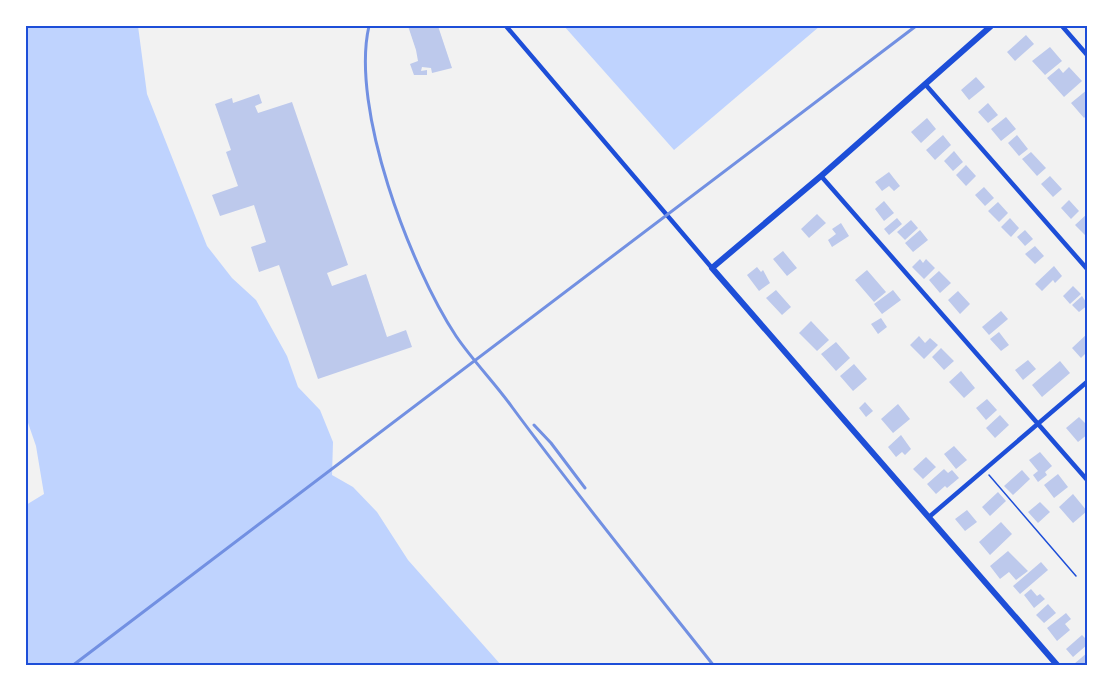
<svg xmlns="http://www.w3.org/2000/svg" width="1113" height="691" viewBox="0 0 1113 691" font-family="'Open Sans',sans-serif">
  <rect width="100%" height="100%" fill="#f2f2f2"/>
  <path fill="#bfd3fe" d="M26,26H138L147,94L207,246L232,278L256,300L287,356L298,387L320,410L333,442L332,475L353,487L377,512L408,560L501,665H26V505L44,494L36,446L26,417Z
    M564,26H820L674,150Z"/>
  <path fill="#bdc9ec" d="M408,26H438L452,68L432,73L431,68L422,67L421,71L427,70V75H414L410,64L418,61L416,50Z
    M1026,35L1034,44L1015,61L1007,52Z
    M1050,47L1062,61L1045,75L1032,61Z
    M1069,67L1082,81L1064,97L1047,78L1059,68L1063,73Z
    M976,77L985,87L969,100L961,90Z
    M1088,89V114L1084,118L1071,103Z
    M259,94L262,103L255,106L258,113L292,102L348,265L327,273L332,286L366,274L387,337L406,330L412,347L318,379L279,265L259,272L251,247L266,242L254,205L220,216L212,195L238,186L226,152L231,150L215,104L232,98L233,103Z
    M988,103L998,115L988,123L978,112Z
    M1006,117L1016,129L1001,141L991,129Z
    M927,118L936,129L921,143L911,132Z
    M943,135L951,145L935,160L926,150Z
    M1017,135L1028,149L1019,156L1008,143Z
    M954,151L963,162L953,171L944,161Z
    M1031,152L1046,168L1037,176L1022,159Z
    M966,165L976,176L966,186L956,175Z
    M889,172L900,186L894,191L889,186L882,191L875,182Z
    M1050,176L1062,189L1053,197L1041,184Z
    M984,187L994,198L985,206L975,195Z
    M1069,200L1079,211L1071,219L1061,208Z
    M884,201L894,213L884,221L875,209Z
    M998,202L1008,213L999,222L988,211Z
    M1088,213V238L1075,225Z
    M817,214L826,223L809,238L801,229Z
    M897,218L902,224L889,235L884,229Z
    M1010,218L1019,228L1011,237L1001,227Z
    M911,220L918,228L905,240L897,232Z
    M841,223L849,236L832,247L828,240L836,234L832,229Z
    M920,230L928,240L913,252L905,243Z
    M1025,230L1033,239L1025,246L1017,237Z
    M1035,246L1044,256L1035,264L1025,254Z
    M783,251L797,268L787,276L773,259Z
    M920,259L923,263L926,259L935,268L924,279L912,267Z
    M1054,266L1062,276L1055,283L1053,280L1042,291L1035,284Z
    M757,267L761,272L763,270L770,283L759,291L747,275Z
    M867,270L886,292L874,302L855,280Z
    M939,271L951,283L940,293L929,280Z
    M1073,286L1081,294L1070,304L1063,296Z
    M776,290L791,307L782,315L766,298Z
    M893,290L901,300L882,314L874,304Z
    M958,291L970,304L960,314L948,300Z
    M1082,296L1088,305L1079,312L1072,305Z
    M1001,311L1008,319L989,335L982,327Z
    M881,318L887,327L878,334L871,324Z
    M811,321L829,340L817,351L799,333Z
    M999,332L1009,345L1001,351L990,339Z
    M1088,333V357L1085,354L1081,358L1072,348Z
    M919,336L925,343L930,338L938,345L924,359L910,345Z
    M836,342L850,358L836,371L821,354Z
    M941,348L954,361L944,370L932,357Z
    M1028,360L1036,369L1023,380L1015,370Z
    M1060,361L1070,373L1042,397L1032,385Z
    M854,364L867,379L853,391L840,376Z
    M961,371L975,388L964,398L949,382Z
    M987,399L997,410L986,420L976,408Z
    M865,402L873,411L866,417L859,408Z
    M898,404L910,419L893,433L881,419Z
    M1000,415L1009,425L995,438L986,428Z
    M1079,417L1088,426V434L1078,442L1066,428Z
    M901,435L911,449L905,455L902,452L896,457L888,447Z
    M954,446L967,460L956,469L944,454Z
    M1040,452L1052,466L1045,472L1047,475L1038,482L1033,475L1038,471L1029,460Z
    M926,457L936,467L923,479L913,469Z
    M944,469L948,473L952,470L959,478L947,488L945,486L936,494L927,484Z
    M1022,470L1030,479L1013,495L1004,486Z
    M1058,474L1068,487L1054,498L1044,485Z
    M998,492L1006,501L990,516L982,507Z
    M1073,494L1087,511L1073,523L1059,507Z
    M1040,502L1050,512L1038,523L1028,512Z
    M967,510L977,522L965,531L955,519Z
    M1001,522L1012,534L990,555L979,542Z
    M1008,551L1028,571L1016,580L1009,572L1000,579L990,566Z
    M1041,562L1048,570L1020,594L1013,586Z
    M1031,589L1037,596L1040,594L1045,599L1034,608L1024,595Z
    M1048,604L1056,613L1044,623L1036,615Z
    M1066,613L1071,619L1065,624L1070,630L1057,641L1047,628Z
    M1082,635L1088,641V644L1073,657L1066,649Z
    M1088,652V666H1076L1074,664Z"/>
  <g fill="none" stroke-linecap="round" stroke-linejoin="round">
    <path stroke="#1d4ed8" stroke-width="1.5" d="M989,475L1076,576"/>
    <path stroke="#1d4ed8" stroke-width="4.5" d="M506,26L712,268
      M1062,26L1088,56
      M925,84L1088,270
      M821,176L1088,481
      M929,517L1088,381"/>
    <path stroke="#1d4ed8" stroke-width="6" d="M991,26L821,176L712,268L1058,666"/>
    <path stroke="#7290e2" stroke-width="3" d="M369,26C350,108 410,266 456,336C473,361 495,383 512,407C577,495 646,580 714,666
      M534,425L551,443L585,488
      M72,666L916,26"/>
  </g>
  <rect width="1113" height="691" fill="none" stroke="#ffffff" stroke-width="54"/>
  <rect x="27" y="27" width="1059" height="637" fill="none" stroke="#1d4ed8" stroke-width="2"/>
</svg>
